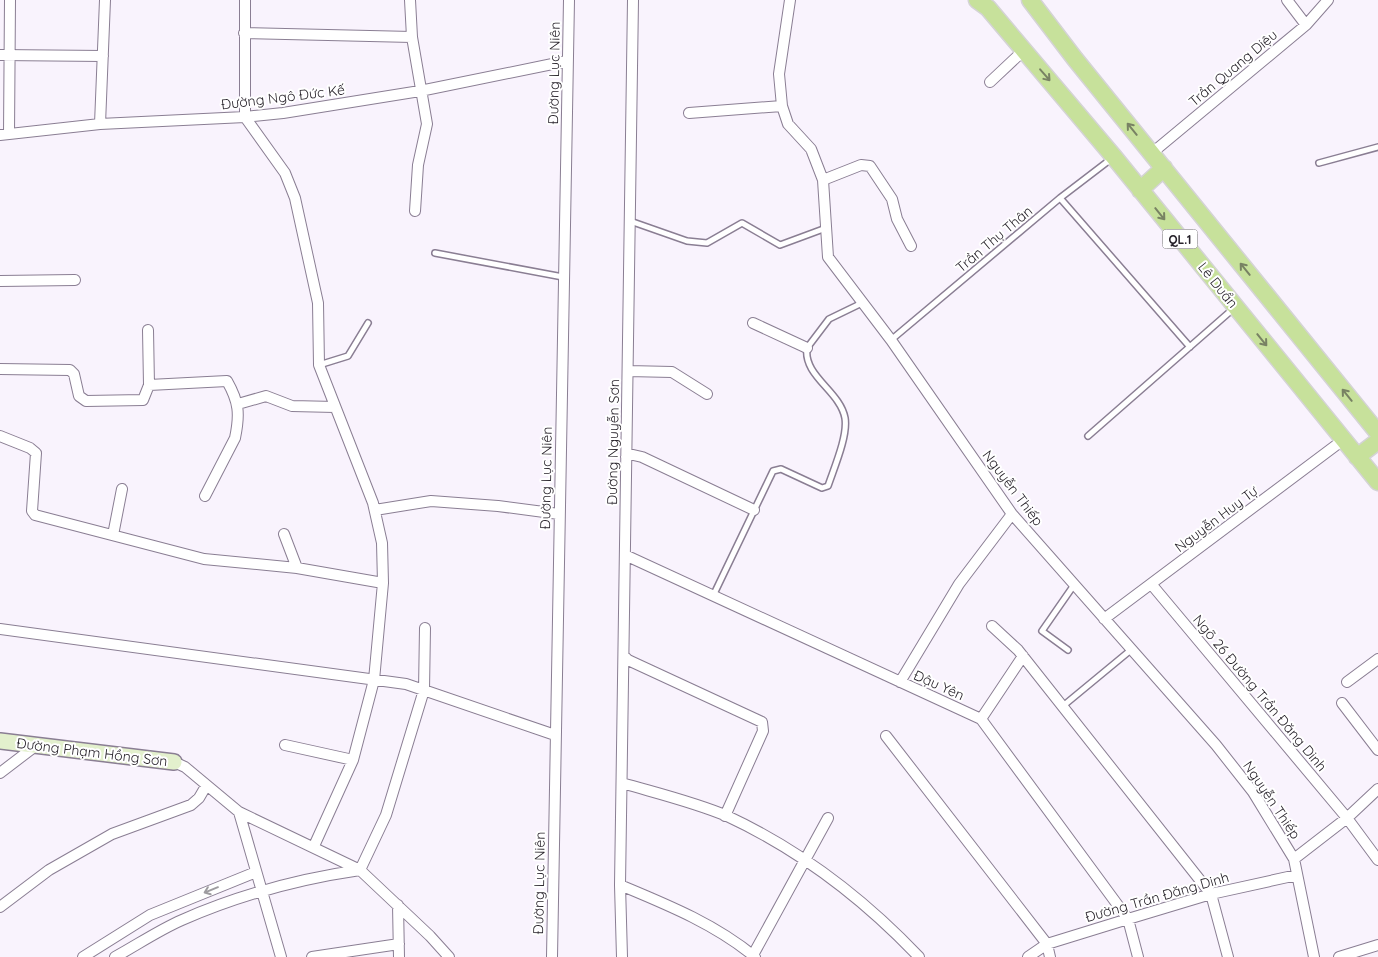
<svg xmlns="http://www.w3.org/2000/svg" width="1378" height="957" viewBox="0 0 1378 957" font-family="Quicksand,sans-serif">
  <rect width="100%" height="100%" fill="#f9f3fd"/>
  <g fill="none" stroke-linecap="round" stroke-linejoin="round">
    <g stroke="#8a7e93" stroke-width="8">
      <path id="lane" d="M1319,163L1378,147
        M1060,198L1190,347
        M630,221L687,241L707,243L742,223L780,245L826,228
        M435,253L563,277
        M891,340L1060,198L1111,159
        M319,365L348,356L368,323
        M1088,436L1233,309
        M713,596L773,471L781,469L822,488L828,486C834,468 848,436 845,418C840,391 803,376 807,348L829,319L862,303
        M1068,650L1042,631L1074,585
        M1063,706L1132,649"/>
    </g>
    <g stroke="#8a7e93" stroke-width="12">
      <path id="street" d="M245,0V117L285,173L295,198L318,303L319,365L373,503L382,543L383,583L374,680L353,760L314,846
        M410,0L412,37L427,124L418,165L415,211
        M790,0L779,74L782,106L788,124L811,149L823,180L828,257L891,340L1012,514L1216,745L1253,792L1294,859L1314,957
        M1287,0L1306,25
        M244,33L412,37
        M0,55L103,56
        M990,82L1023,51
        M689,113L782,106
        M100,124L105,0
        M9,134L10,0
        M0,135L100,124L245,117L283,113L420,91L567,61
        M1152,153L1306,25L1328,0
        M823,180L861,165L870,166L892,199L897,219L911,246
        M0,281L75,280
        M753,323L807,348
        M148,330L149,385
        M0,369L70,370L74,374L79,396L86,401L143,400L149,385L227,381C239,402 240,414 235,438L205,496
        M628,371L672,372L707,394
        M238,404L266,396L292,406L335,407
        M0,436L30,448L36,453L32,511L35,515L204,559L297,568L383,583
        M626,457L629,454L642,457L754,510
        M375,510L431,501L498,506L559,514
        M284,534L297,568
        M113,535L122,489
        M625,555L981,719L1128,919L1138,957
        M1152,585L1347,818L1378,860
        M1104,619L1343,440
        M992,626L1018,650L1211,894L1228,957
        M0,629L406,684L555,735
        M624,656L628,660L762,722L763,731L725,816
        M900,682L959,584L1012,514
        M1347,682L1378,659
        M1342,703L1378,750
        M981,719L1023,656
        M886,736L1047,944L1050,957
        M285,745L353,760
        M174,762L185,767L239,812L360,870L430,936L449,957
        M0,773L38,744
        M622,783C656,793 694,802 727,816C800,850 864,899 919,957
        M239,812L281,957
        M1294,859L1347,818L1378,789
        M620,885C668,905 715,924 755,957
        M398,905L399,957
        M0,907L49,870L112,834L191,805L199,798L206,786
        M753,955L828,818
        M83,957L150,915L256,872
        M115,957C137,945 159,930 182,920C239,895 298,879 360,870L386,815L424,690L425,628
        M312,957L399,944
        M552,957L569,0
        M622,957L620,885L633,0
        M1028,957L1047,944L1128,919L1211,894L1297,875
        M1339,957L1378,945"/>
    </g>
    <g stroke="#8a7e93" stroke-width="18">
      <path id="secondary" d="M0,741L174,762"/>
    </g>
    <g stroke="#d4d3d5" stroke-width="19">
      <path id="primary" d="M977,0L988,8L1114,157L1378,482
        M1030,0L1075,59L1378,433
        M1140,190L1164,168
        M1357,457L1378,441"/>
    </g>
    <use href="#lane" stroke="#fff" stroke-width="5"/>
    <use href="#street" stroke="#fff" stroke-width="10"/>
    <use href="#secondary" stroke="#e3f0cd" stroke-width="15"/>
    <use href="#primary" stroke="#c7e19b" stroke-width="16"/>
  </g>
  <defs><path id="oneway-shaft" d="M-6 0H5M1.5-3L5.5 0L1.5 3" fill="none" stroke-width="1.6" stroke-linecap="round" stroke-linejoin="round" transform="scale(1.25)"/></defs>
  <g stroke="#788263">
    <use href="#oneway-shaft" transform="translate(1045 75) rotate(49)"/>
    <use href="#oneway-shaft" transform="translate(1132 129) rotate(-129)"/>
    <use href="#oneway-shaft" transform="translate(1160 214) rotate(51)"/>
    <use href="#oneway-shaft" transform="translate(1245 269) rotate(-129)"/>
    <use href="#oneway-shaft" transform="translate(1262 340) rotate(51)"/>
    <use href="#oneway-shaft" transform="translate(1347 395) rotate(-129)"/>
  </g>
  <use stroke="#9e9ca0" href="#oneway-shaft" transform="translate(211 890) rotate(158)"/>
  <g text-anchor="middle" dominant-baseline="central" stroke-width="4" stroke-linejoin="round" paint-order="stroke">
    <rect fill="#fff" stroke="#68656b" stroke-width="1" x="1162.5" y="229.5" width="35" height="19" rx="4"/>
    <g font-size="12" font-weight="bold" fill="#28232b">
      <text x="1180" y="239">QL.1</text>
    </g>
    <g font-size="14" fill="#28232b" stroke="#fff">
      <text transform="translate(1233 68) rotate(-40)">Trần Quang Diệu</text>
      <text transform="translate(554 73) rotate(-89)">Đường Lục Niên</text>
      <text transform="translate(283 97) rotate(-7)">Đường Ngô Đức Kế</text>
      <text transform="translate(994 239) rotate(-40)">Trần Thụ Thân</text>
      <text transform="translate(1218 285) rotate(51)">Lê Duẩn</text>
      <text transform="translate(613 442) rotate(-89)">Đường Nguyễn Sơn</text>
      <text transform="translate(546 478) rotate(-89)">Đường Lục Niên</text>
      <text transform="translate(1013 488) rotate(53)">Nguyễn Thiếp</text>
      <text transform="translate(1216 519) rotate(-37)">Nguyễn Huy Tự</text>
      <text transform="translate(939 685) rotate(24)">Đậu Yên</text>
      <text transform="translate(1260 693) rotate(50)">Ngõ 26 Đường Trần Đăng Dinh</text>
      <text transform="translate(92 752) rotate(7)">Đường Phạm Hồng Sơn</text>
      <text transform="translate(1272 800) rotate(56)">Nguyễn Thiếp</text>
      <text transform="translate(539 883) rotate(-89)">Đường Lục Niên</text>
      <text transform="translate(1157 897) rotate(-16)">Đường Trần Đăng Dinh</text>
    </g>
  </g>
</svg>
